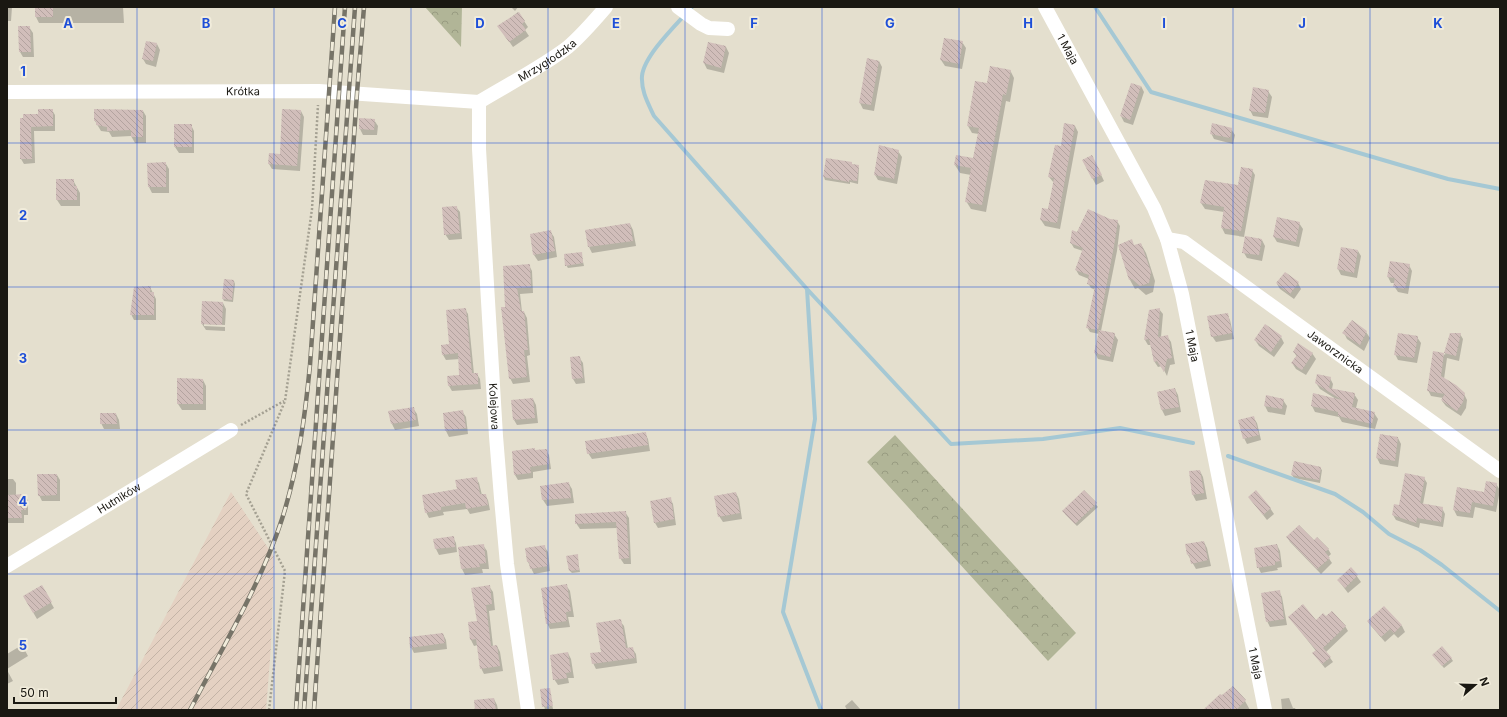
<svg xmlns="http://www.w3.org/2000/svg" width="1507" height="717" viewBox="0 0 1507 717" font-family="Inter,sans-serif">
  <defs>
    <pattern id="industrial-furrows" width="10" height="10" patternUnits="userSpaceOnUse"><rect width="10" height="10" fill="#e4d1c2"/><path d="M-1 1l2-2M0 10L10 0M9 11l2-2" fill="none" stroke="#c3b3a6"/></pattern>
    <pattern id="forest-crowns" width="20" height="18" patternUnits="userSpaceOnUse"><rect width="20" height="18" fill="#b1b597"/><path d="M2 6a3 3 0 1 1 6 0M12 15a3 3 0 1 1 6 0" fill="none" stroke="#989b81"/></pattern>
    <pattern id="building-back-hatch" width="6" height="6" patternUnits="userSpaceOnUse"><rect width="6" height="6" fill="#d1beba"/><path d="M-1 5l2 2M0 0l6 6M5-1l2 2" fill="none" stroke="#b3a39f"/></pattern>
  </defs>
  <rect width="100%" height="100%" fill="#e4dfce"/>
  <path fill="url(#industrial-furrows)" d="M231,492L274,557L271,646L266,710H116Z"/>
  <path fill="url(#forest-crowns)" d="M425,7H462L461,47Z
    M895,435L1076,633L1048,661L867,462Z"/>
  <path fill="#0003" d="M7,7H12L11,21H7Z
    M36,7H123L124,23H39L36,17Z
    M511,7H518L515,11Z
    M518,12L528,27L525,30L529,36L513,47L499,27Z
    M29,27L33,33L34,57H23L20,52Z
    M962,42L966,48L962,69L945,66L941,60Z
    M157,44L160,50L156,67L146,64L143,59Z
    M726,47L729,53L724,73L707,69L704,63Z
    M868,59L879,61L882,67L874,111L863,109L860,103Z
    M1010,70L1014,78L1010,102L1006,101L986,212L971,209L966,201L971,175L960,173L955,165L974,159L979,134L972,133L968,126L988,84Z
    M1141,86L1144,92L1133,125L1124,122L1121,116Z
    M1268,91L1272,97L1268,118L1253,116L1250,110Z
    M52,110L55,115V131H34L35,163L24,164L21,159V119L39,115Z
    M95,110L143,111L146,116V143H135L131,136L112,137L109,132L101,131L95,121Z
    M301,111L304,117L300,171L272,169L269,164L281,155Z
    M374,120L378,126L377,135H363L360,129Z
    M191,125L194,131V153H179L175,147Z
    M1075,126L1078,132L1060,229L1045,226L1041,220L1043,209L1048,210L1054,183L1049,177L1061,147Z
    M1231,129L1235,135L1233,144L1214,139L1211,133Z
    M898,151L902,157L897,184L878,180L875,175Z
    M1083,160L1095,162L1104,181L1096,185Z
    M166,164L169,169V193H152L149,187Z
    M852,165L858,166L859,169L858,184L850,182V184L825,180L824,177Z
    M1252,170L1255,175L1244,237L1262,240L1265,246L1262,261L1247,258L1244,253L1246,237L1225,234L1222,228L1224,212L1205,209L1201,203L1239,186Z
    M57,180H73L80,193V206H61L57,200Z
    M456,207L460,212L462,239L449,240L445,234Z
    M1110,220L1117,221L1120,226L1117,251L1101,331L1114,334L1118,340L1113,362L1098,359L1095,353L1099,334L1090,332L1087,327L1095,290L1091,288L1088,283L1089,279L1079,275L1076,270L1083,251L1074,248L1071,243L1078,233Z
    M1299,223L1303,229L1299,247L1277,242L1274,237Z
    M630,224L633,230L636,246L592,253L589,247Z
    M550,231L554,237L557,257L538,261L534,255L531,235Z
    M1141,244L1146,253L1155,281L1153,292L1146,295L1138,288L1135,289L1130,280L1119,245L1134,246Z
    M1358,251L1361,256L1357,278L1341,275L1338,269Z
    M581,253L584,266L568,268L566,265Z
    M529,265L532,271L533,293L520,294L522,312H524L527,318L530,355L527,356L530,382L513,384L510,378L506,307Z
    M1409,265L1412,271L1408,294L1398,292L1394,286L1395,283H1391L1388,277Z
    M234,281L235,284L233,302L224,301L223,299Z
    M1298,283L1301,289L1294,299L1280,289L1277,284Z
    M150,287L156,299V320H134L131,314Z
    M203,302L223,303L226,309L225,325L204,324V326L225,327V331L206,330L202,324Z
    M465,309L468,314L474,374H477L480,379L481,389L452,391L449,386L448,377L461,376L460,359L446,360L443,355L450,345Z
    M1159,309L1163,314L1161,337L1167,336L1171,342L1175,364L1170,365L1167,376L1162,366L1158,367L1154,361L1151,345H1148L1145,340Z
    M1227,314L1230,320L1234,339L1216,342L1212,336Z
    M1366,332L1370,338L1364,351L1347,339L1344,333Z
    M1451,334H1460L1463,339L1459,361L1447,358L1444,379L1464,394L1467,400L1466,408L1461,416L1446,406L1442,401L1443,398L1431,396L1428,390L1444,354L1445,355Z
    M1281,337L1284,343L1274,357L1259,346L1255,340Z
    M1417,337L1421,343L1417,363L1398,360L1395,354Z
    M1294,352L1312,353L1316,359L1306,375L1296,369L1292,363L1297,357Z
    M579,357L583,363L585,383L576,384L573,379Z
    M1330,378L1333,384L1332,389L1354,394L1358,400L1356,408L1374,413L1378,419L1375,429L1342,422L1339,417L1315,412L1312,406L1336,399L1320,389L1316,383Z
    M203,380L206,386V410H182L178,404Z
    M1175,389L1178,395L1181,412L1165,416L1162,410L1158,392Z
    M533,399L536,405L538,423L517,425L514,420Z
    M1283,400L1287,406L1285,415L1268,412L1265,406Z
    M413,408L417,414L419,426L395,430L392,424L390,412Z
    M462,411L466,417L468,434L449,437L446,431L444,414Z
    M116,414L119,420L120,429H104L101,423Z
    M1253,417L1257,423L1261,440L1247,444L1244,438Z
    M645,433L648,439L650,451L592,459L588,453Z
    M1398,438L1401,444L1398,467L1380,464L1377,458Z
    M546,450L549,455L551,469L533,472V478L518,480L515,475L513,452Z
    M1320,468L1322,470L1320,483L1294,478L1292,475Z
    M1200,471L1203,477L1207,499L1196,501L1193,495Z
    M57,475L60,480V501H42L39,495Z
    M476,478L479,483L482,495H485L488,500L490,510L470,514L467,509L443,512L444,515L429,518L426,512Z
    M1424,478L1427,483L1423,504L1442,508L1445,514L1443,527L1420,523L1419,528L1396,520L1393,515Z
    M7,479H13L16,483V495H25L28,500V515H24V523H7Z
    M569,484L572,489L574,503L547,506L543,500Z
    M1496,484L1500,490L1496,512L1475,507L1473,518L1457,516L1454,510L1485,493Z
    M1084,491L1098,507L1077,526L1065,514Z
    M736,493L739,499L742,519L723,522L719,516Z
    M1249,497L1270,508L1274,514L1267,520Z
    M670,498L673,504L676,525L658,528L655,523Z
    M625,512L629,518L631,564H624L620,558L617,528L580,529L576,523Z
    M453,537L456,543L457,552L439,555L436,549L435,540Z
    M1287,537L1314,542L1328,549L1331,554L1328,557L1332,563L1321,574L1290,542Z
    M1204,542L1207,548L1211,566L1196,569L1188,555Z
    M483,545L487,551L489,569H482L483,573L465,575L462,569Z
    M1277,545L1280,551L1282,567L1277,568L1278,570L1261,573L1258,567Z
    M544,546L548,552L550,571L534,574L528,562Z
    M577,555L580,572L572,573L570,571Z
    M1351,568L1361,582L1348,593L1338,580Z
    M566,585L570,591L574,617H568L570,627L550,629L547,623Z
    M489,586L493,592L495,610L489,611L493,646H497L500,652L503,671L484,674L481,668L478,645L474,646L471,640L469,623L478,622Z
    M42,587L54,608L37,619L24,597Z
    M1279,591L1282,597L1287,625L1270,627L1267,621Z
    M1384,607L1402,626L1405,632L1398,638L1394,634L1385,642L1372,627L1368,622Z
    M1289,617L1345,626L1348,631L1326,652L1333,662L1325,668L1313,653L1316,651Z
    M620,621L624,626L628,649L632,648L636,654L637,663L596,669L593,663L603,653Z
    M443,634L446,640L447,649L414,653L411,647Z
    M22,645L28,656L7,669V654Z
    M568,653L571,659L574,678H568L569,683L558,685L554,679Z
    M1435,658H1451L1453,661L1444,668Z
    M7,670L13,681L7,684Z
    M549,689L553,709L545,710L541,690Z
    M1289,698L1293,708H1295L1296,710H1281L1282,709L1281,699Z
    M494,699L497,705L498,710H474V709Z
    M852,700L861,710H847L845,706Z
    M1245,701L1250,710H1204Z"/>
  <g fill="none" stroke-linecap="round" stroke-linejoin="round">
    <path stroke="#a5c8d4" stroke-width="4" d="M692,7C678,23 644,55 642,76C641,91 648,103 654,116L807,289L951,444L1043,439L1120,428L1193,443
      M1095,7L1151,92L1448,179L1500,189
      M807,289L815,419L783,612L821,710
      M1228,456L1335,494L1363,512L1389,534L1420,550L1442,565L1500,611"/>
  </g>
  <path fill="url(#building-back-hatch)" d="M35,7H53V17H35Z
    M519,12L525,21L522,24L526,30L509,42L497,26Z
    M18,26H30L31,52H19Z
    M944,38L963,41L959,64L940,60Z
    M146,41L157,43L153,61L142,59Z
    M708,42L726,46L721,68L703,63Z
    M867,58L879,61L871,105L859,103Z
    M990,66L1011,70L1006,95L1003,94L982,205L965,202L971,168L954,165L956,155L973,158L979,128L967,126L975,81L987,83Z
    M1131,83L1141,86L1130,120L1120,116Z
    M1253,87L1269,90L1265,113L1249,111Z
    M38,109H53V126L31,127L32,159H20V118H23V114H38Z
    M94,109L143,110V137H131V130L107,131V127L96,125V121H94Z
    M282,109L301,110L297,166L268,164L269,153L280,154Z
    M359,118L375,119L374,130L359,129Z
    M1064,123L1075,125L1057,223L1040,220L1042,208L1048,209L1054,178L1048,177L1055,145L1061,146Z
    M1212,123L1232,128L1230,138L1210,134Z
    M174,124H192V147H174Z
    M879,145L899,150L894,179L874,175Z
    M1092,155L1102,175L1092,179L1082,160Z
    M826,158L852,162V164L859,165L857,181L849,180V182L823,177Z
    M166,162V187H148L147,163Z
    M1241,167L1253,169L1241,231L1221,228L1224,207L1200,203L1205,180L1238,185Z
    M56,179H74V186H77V200H56Z
    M457,206L460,233L444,235L442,207Z
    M1088,209L1110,219L1118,220L1114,246L1098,330L1086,328L1095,286L1087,284L1089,275L1075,270L1083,248L1070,243L1072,230L1077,232Z
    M1277,217L1300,222L1296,242L1273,237Z
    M630,223L633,241L588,247L585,230Z
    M551,230L555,251L533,255L530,234Z
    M1245,236L1262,239L1259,255L1242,253Z
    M1132,239L1134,245L1141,243L1151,272L1149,283L1140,286L1132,279L1129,280L1118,245Z
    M1341,247L1358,250L1354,273L1337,269Z
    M582,252L583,263L565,266L564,254Z
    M1390,261L1410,264L1405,289L1393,287L1395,278L1387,277Z
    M530,264L531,287L517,288L521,311H524L528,350H524L527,377L509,379L501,307H505L503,266Z
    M1285,272L1299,282L1290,294L1276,283Z
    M224,279L234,280L232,300L222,299Z
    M151,286L150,292H154V315H130L134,287Z
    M202,301L223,302L222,325L201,324Z
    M466,308L472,373H478V384L448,386L447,376L459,375L458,353L442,355L441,345L449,344L446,310Z
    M1160,308L1158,337L1168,335L1172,358L1167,359L1164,372L1157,361L1154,362L1149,339L1144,340L1149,310Z
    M1228,313L1232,333L1211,337L1207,316Z
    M1352,320L1367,331L1360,345L1342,333Z
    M1265,324L1282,336L1271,352L1254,340Z
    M1099,330L1115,333L1110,357L1094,353Z
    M1398,333L1418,336L1414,358L1394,355Z
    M1450,333H1461L1456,356L1444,353Z
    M1298,343L1313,353L1302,370L1291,363L1297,355L1293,352Z
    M1433,351L1444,353L1441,376L1456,385L1465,393L1463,402L1457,411L1441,400L1445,394L1427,391Z
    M580,356L583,378L572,379L570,357Z
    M1317,374L1331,377L1329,388L1355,393L1352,407L1375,412L1372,424L1338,416V412L1311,406L1313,393L1342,400L1315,383Z
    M177,378L203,379V404H177Z
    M1175,388L1179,407L1161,410L1157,392Z
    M1266,395L1284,399L1282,409L1264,406Z
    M533,398L535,418L513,420L511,400Z
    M414,407L416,420L391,424L388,411Z
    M463,410L466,428L445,431L443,413Z
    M100,413H116L117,424H100Z
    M1254,416L1259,435L1243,439L1238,420Z
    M646,432L648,445L587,454L585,441Z
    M1380,434L1398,437L1395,461L1376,458Z
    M535,448V450L547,449L549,464L530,467L531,473L514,475L512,451Z
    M1294,461L1321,467L1319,480L1291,475Z
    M1200,470L1204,493L1192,495L1189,471Z
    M1405,473L1425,477L1420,503L1443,507L1441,522L1417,518L1416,523L1392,515L1394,504L1399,505Z
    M37,474H57V495L38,496Z
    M477,477L480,494H486L488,505L466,509L465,503L441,507V510L425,513L422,495L457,489L455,480Z
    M1486,481L1497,483L1493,506L1472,502L1470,513L1453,510L1457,487L1484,492Z
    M569,482L571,498L542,500L540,486Z
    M1084,490L1097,503L1075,524L1062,511Z
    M1256,490L1271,508L1263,515L1248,497Z
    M736,492L740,513L718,517L714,496Z
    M26,494V510H21L22,518H7V495Z
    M671,497L674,519L654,523L650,501Z
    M626,511L629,558L619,559L616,522L575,524V514Z
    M1299,525L1314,540L1317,537L1329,549L1325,552L1330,558L1317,569L1286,537Z
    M454,536L455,547L435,549L433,539Z
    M1204,541L1208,560L1191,564L1189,554L1187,555L1185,544Z
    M484,544L486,563L479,564L480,567L461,569L458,547Z
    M1277,544L1280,561L1275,562V565L1257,568L1254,548Z
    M545,545L548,566L530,569L529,562H527L525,548Z
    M578,554L579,570L569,571L566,556Z
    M1351,567L1358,575L1345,588L1337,580Z
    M567,584L571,611L566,612L567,621L546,624L541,588Z
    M42,585L52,602L33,613L23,596Z
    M490,585L492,604L486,605L491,646L497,645L500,666L480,669L476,639L470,640L468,622L477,621L471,588Z
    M1280,590L1284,619L1266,622L1261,593Z
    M1303,604L1316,620L1323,613L1326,616L1332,611L1346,626L1323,648L1331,657L1322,664L1312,653L1316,650L1288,617Z
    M1384,606L1402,625L1394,633L1390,629L1381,637L1367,621Z
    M621,619L626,648L633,647L635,658L592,664L590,653L601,652L596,623Z
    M443,633L445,643L410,648L409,637Z
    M1442,646L1452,658L1442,666L1432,655Z
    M568,652L571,672L566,673L567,678L553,680L550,655Z
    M1233,686L1246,700L1236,710H1203L1220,694L1222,695Z
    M550,688L553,706L542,707L540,689Z
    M494,698L496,710H475L474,700Z"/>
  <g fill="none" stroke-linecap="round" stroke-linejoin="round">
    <path stroke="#a4a092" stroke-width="2.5" stroke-dasharray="2 2" stroke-linecap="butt" d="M241,425L284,401
      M269,710L285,571L246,494L285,401L312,209L318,105"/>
    <g stroke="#fff" stroke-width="14">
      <path d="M678,7L701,24L709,28L728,29"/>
      <path id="s1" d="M1045,7L1154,208L1167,239L1182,294L1265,710"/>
      <path id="s2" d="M7,92L319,91L479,102"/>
      <path id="s3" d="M479,102V149L496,436L501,498L507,564L528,710"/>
      <path id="s4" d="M479,102C507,85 542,67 568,47C582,35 594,21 606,7"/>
      <path id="s5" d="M1167,239L1184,242L1500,471"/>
      <path id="s6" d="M7,566L231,430"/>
    </g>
    <g stroke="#777468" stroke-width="4.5">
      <path id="rail" d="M190,710C221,650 261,584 282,519C298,469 305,417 310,365L335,7
        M296,710L345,7
        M304,710L355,7
        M314,710L357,93L364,7"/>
    </g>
    <use href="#rail" stroke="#f1ecdb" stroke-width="3" stroke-dasharray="9" stroke-linecap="butt"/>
  </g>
  <path fill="none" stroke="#1d4ed8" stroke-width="1" stroke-opacity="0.55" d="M137,7V710M274,7V710M411,7V710M548,7V710M685,7V710M822,7V710M959,7V710M1096,7V710M1233,7V710M1370,7V710M7,143H1500M7,287H1500M7,430H1500M7,574H1500"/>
  <g text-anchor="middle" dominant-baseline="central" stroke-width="4" stroke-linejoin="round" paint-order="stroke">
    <g font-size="11" fill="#1a1812" stroke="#f1ecdb">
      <text stroke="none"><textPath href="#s1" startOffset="48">1 Maja</textPath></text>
      <text stroke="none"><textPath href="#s4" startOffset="80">Mrzygłodzka</textPath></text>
      <text stroke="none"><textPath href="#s2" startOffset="236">Krótka</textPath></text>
      <text stroke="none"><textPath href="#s1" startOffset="372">1 Maja</textPath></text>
      <text stroke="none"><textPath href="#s5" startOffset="204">Jaworznicka</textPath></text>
      <text stroke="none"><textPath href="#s3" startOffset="305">Kolejowa</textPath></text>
      <text stroke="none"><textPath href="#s6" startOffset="131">Hutników</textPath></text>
      <text stroke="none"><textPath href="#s1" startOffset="696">1 Maja</textPath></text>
    </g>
  </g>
  <g font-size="13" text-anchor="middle" font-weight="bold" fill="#1d4ed8" stroke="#f1ecdb" stroke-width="4" stroke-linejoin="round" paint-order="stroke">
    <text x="68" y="28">A</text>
    <text x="206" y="28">B</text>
    <text x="342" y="28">C</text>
    <text x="480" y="28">D</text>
    <text x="616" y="28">E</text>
    <text x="754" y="28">F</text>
    <text x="890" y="28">G</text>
    <text x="1028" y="28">H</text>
    <text x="1164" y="28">I</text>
    <text x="1302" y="28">J</text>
    <text x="1438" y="28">K</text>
    <text x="23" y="76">1</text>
    <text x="23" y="220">2</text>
    <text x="23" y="363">3</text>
    <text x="23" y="506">4</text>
    <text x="23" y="650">5</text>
  </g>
  <rect width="1507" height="717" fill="none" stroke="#1a1812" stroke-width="16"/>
  <g transform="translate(1475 685) rotate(70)" stroke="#f1ecdb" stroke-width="3" paint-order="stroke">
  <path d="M0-3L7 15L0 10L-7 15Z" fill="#1a1812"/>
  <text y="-6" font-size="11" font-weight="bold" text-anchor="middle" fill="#1a1812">N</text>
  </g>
  <path d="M14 697v6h102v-6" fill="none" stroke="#1a1812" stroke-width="2"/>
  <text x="20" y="697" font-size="12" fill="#1a1812" stroke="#f1ecdb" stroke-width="3" paint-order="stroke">50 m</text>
</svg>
